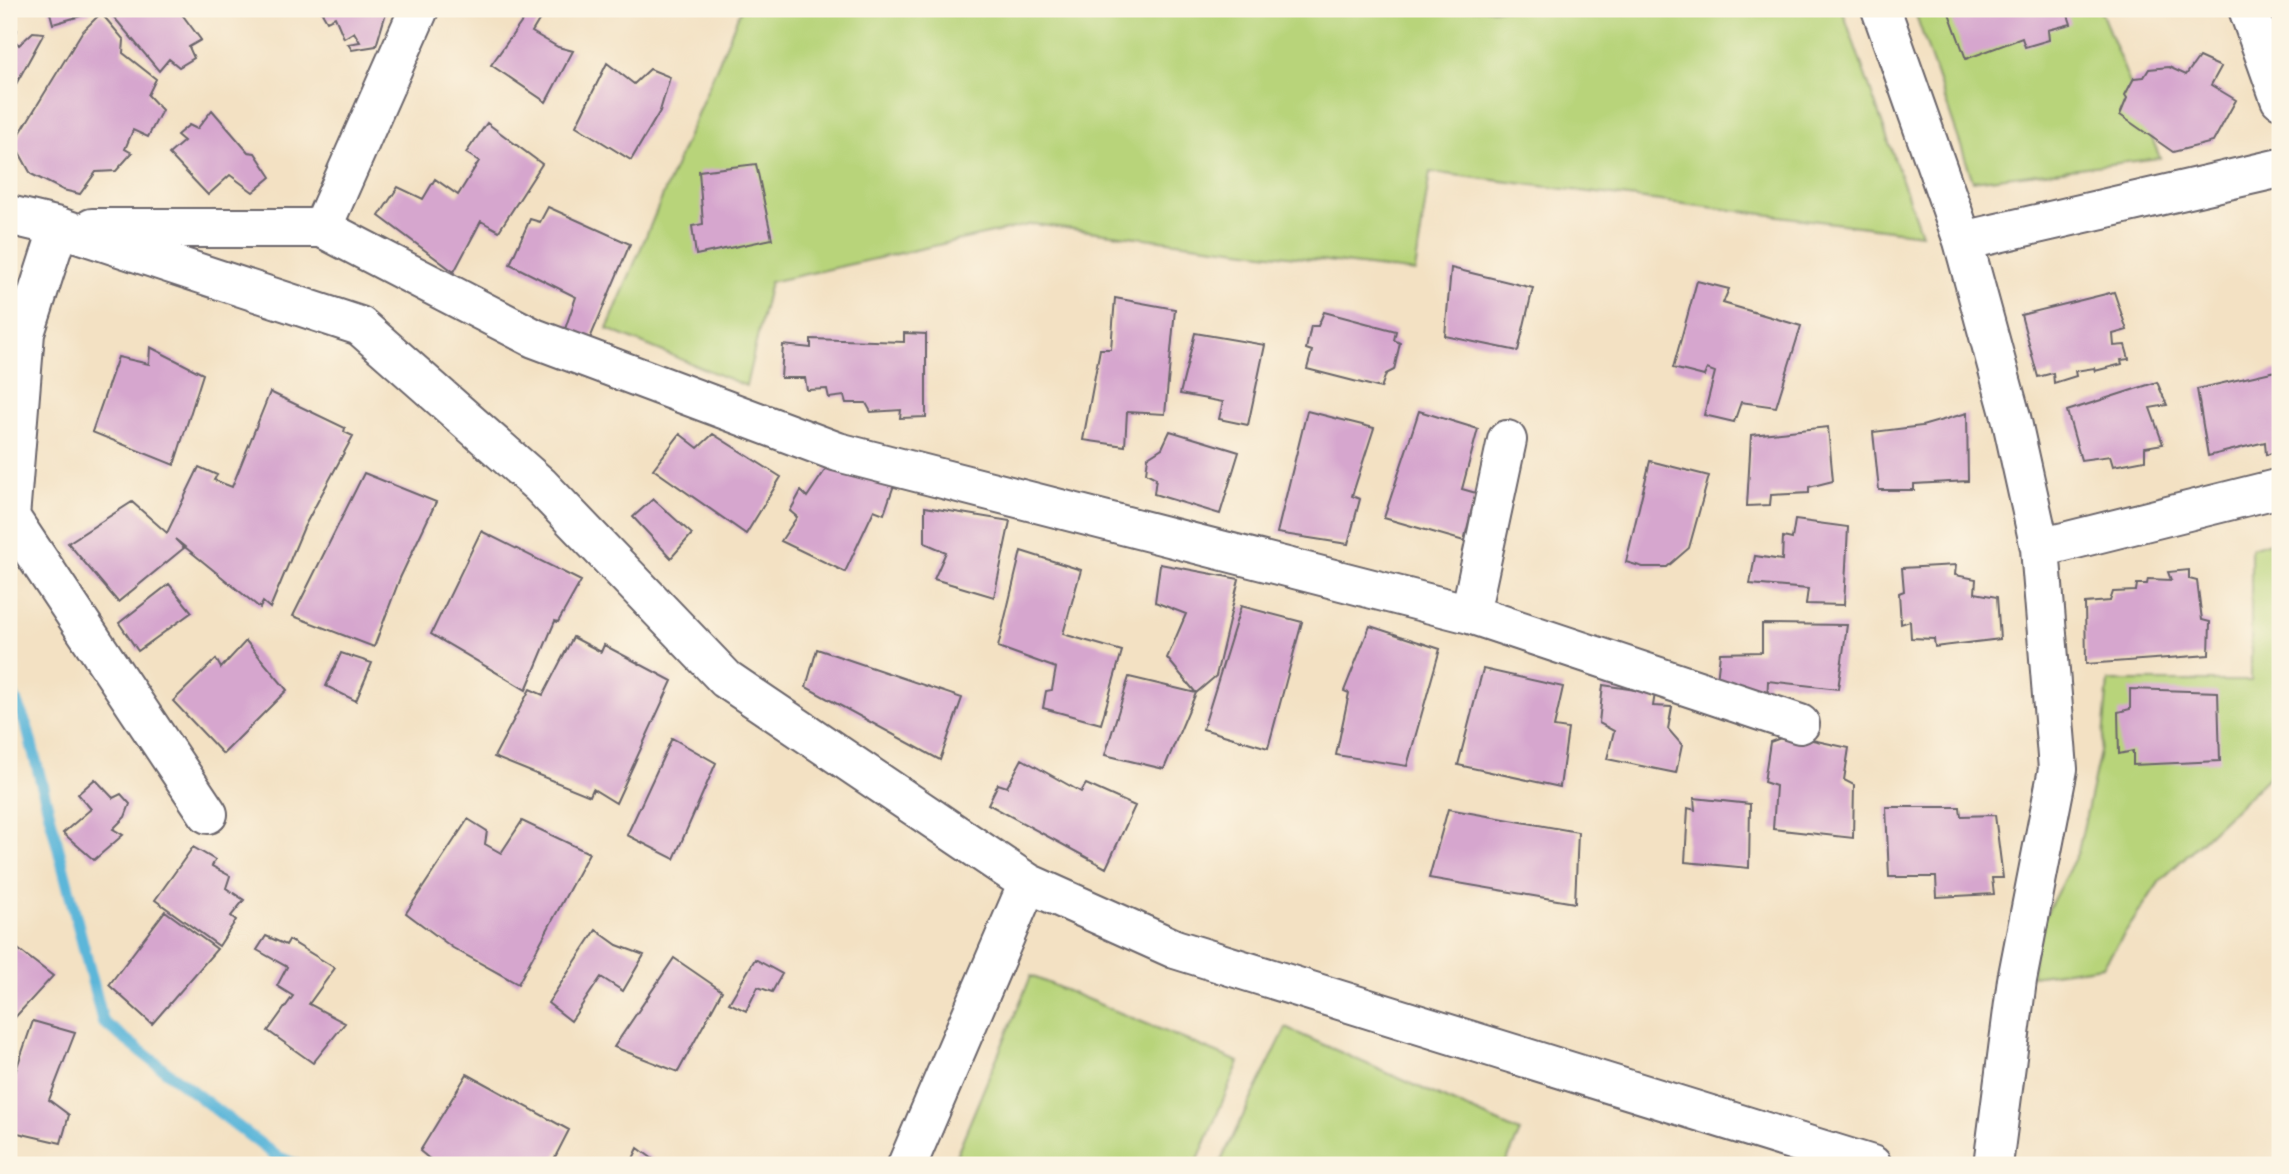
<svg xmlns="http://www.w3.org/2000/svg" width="2289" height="1174" viewBox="0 0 2289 1174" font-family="Mali,sans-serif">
  <rect width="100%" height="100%" fill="#fcf5e5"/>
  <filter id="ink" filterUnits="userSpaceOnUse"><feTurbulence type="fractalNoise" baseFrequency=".0143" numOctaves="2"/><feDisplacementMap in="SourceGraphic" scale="14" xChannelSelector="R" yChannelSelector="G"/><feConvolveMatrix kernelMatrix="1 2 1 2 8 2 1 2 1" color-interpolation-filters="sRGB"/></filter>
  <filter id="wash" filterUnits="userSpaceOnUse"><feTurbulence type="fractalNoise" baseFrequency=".00686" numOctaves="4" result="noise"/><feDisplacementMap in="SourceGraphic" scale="28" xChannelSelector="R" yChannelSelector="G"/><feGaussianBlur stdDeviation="1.57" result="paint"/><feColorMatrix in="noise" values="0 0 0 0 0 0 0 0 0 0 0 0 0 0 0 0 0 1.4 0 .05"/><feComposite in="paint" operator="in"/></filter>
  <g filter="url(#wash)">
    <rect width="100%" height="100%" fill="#f3e1c3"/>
    <path fill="#b8d47a" stroke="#6d7b5a" stroke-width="2" d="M741,9H1842L1921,234L1430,172L1415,272L1033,224L770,282L746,386L607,329Z
      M1914,9H2100L2160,158L1973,181Z
      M2280,539V766L2160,881L2103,966L2031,976L2038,929L2078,852L2103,738L2108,681H2251V548Z
      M1031,976L1239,1062L1196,1165H952Z
      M1286,1028L1520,1132L1505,1165H1219Z"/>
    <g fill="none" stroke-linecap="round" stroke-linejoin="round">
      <path stroke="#5bb6d9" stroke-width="12" d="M9,686L27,727L103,1022L276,1156L297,1165"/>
    </g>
    <g id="blocks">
      <path fill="#d6a6ce" d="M49,9H89L91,13L53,24Z
        M107,9H178L201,40L189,47L194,58L179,67L169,59L159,71Z
        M320,9H374L386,13L376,46L352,50L348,44L360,42L354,32L344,38L335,17L327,21Z
        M531,9L541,17L532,32L558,47L573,51L546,102L491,65Z
        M1961,9H2066L2071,24L2048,30L2049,40L2025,47L2022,38L1966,59L1949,13Z
        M101,13L124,40L123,53L156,79L148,95L162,110L148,137L133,130L125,149L132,153L116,171L96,172L80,194L63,190L31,174L14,143L82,32Z
        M10,27L17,30L14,40L19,45L33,32L44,33L16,84L9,77Z
        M2199,57L2221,67L2211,85L2236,100L2213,142L2173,152L2120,115L2127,98L2125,95L2134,78L2144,77L2149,69L2169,67L2186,75Z
        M607,63L634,84L650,69L670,77L660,111L631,160L576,126Z
        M212,110L248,152L255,153L271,177L253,192L230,175L208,195L169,154L184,141L177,135L189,125L197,129Z
        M487,123L542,164L499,231L481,221L454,272L379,216L398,187L423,199L435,179L458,195L479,161L466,153Z
        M756,164L772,239L696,255L692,226L703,224L699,171Z
        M548,207L630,244L589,341L565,329L576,297L510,264L530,219L540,222Z
        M1451,268L1533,288L1518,351L1445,336Z
        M1697,281L1729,289L1723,303L1801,326L1776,407L1741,402L1734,422L1704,415L1715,372L1707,369L1704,376L1673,368Z
        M2114,292L2127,330L2113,334L2114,346L2125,345L2129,359L2121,360L2122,364L2095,371L2094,368L2075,371L2076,376L2054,383L2053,373L2038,377L2021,315Z
        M1115,298L1175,309L1165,414L1127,412L1125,446L1083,440L1100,349H1111Z
        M1324,312L1396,331L1394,340L1400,343L1394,370L1386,374L1381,388L1307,369L1312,351L1306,349L1311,326H1318Z
        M904,333L926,334V417L900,418L901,410L871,412L866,403H846L844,396L829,398L827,389L807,390L805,378H781L783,345L811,348V339L904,342Z
        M1195,333L1265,345L1248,425L1219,419L1223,402L1180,394Z
        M150,347L203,374L174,465L92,432L118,357L149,364Z
        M2280,370V450L2266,455L2265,442L2208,456L2197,389Z
        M2157,382L2167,405L2150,408L2163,444L2145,447V460L2113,466L2110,456L2081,460L2067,411Z
        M270,392L345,428L344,432L353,436L304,527L270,608L263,602L260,608L175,539L184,548L118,602L68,543L132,502L167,533L199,467L217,475L214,480L232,487Z
        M1307,411L1374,428L1352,496L1360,499L1348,544L1277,533Z
        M1419,411L1478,429L1462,489L1476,493L1464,541L1384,518Z
        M1967,413L1968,481L1914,484V490H1879L1873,432L1922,426Z
        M1828,427L1833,481L1809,487V493L1771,495L1770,505L1747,506L1751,435Z
        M1170,431L1239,452L1220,514L1154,494L1156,478L1146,473L1148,457L1162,448Z
        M680,434L698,448L713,434L781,477L746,534L653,469Z
        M832,460L895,482L884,514L874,510L845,572L781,541L797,517L790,511L801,491L807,497Z
        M1650,461L1709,476L1689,548L1667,567H1643L1626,562Z
        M364,473L436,502L400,578L374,647L293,616Z
        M653,499L692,534L671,558L633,517Z
        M925,507L1010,521L994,597L934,579L946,552L925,543Z
        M1795,520L1848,527L1844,605L1806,604L1808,589L1750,584L1755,556L1782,560L1783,537L1792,539Z
        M481,531L581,581L558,622L555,621L526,690L431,634Z
        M1021,551L1081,570L1063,634L1122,651L1101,724L1043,708L1046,691L1052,690L1056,668L998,647Z
        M1160,564L1239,579L1216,676L1196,693L1167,658L1186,614L1155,602Z
        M1956,565L1955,575L1976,579L1975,593L1997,597L2000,639L1935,647L1934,639L1911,638L1910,621L1901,624L1899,593L1904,591L1902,568Z
        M2189,570V579L2197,581L2202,620L2210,622L2209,655L2086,664L2085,603L2110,601L2113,592L2136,591L2137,584H2147L2148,579L2171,580L2168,572Z
        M169,584L192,612L138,651L119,623Z
        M1241,606L1302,622L1268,748L1203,729Z
        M1762,624L1847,625L1838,689L1768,681L1767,704L1716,690L1720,653L1762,652Z
        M1370,626L1440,649L1407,766L1336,755L1349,693L1344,691Z
        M573,637L601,652L604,645L672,681L616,803L593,789L590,796L494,757L530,689L543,695Z
        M246,641L287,690L223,754L173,701L216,659L221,668Z
        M817,649L962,698L940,760L806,687Z
        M341,653L372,663L356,701L326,686Z
        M1483,669L1563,687L1554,727L1568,729L1560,787L1458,765Z
        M1129,677L1196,693L1164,769L1105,755Z
        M1603,685L1655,693L1653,706L1672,707L1668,729L1682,745L1676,773L1607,759L1614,731L1599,723Z
        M2130,689L2218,692L2220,761L2133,765V751L2119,754L2118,712L2130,709Z
        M1789,735L1849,748L1844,780L1854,785L1853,838L1773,829L1776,786L1764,782L1770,742Z
        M672,738L716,763L674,859L627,835Z
        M1022,759L1081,792L1086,784L1135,806L1106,868L988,804L998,784L1007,787Z
        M95,779L113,798L121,794L130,804L125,817L113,829L123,835L94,860L63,833L91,809L78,794Z
        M1694,798L1750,804L1749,868L1685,862L1688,808L1695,810Z
        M1886,807H1960L1961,816L1995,815L2003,878H1992L1994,894L1937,897L1936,877H1889Z
        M1448,809L1578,832L1575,903L1429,878Z
        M468,819L487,831L485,844L501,853L522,821L589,853L518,984L453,948L406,913Z
        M193,847L215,860L212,866L230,876L226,888L244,900L231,916L236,920L219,946L155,900Z
        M165,911L217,949L152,1024L109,985Z
        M596,930L617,945L644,955L623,991L601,977L571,1021L548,1003Z
        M266,936L286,945L289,940L335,968L309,1004L345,1023L313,1063L268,1031L293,996L277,986L287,967L257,950Z
        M10,943L53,976L9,1024V944Z
        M674,958L722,991L678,1072L614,1047Z
        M755,959L782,974L772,992L758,987L746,1011L729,1003Z
        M33,1021L75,1033L49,1100L69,1115L61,1143L9,1131V1090Z
        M467,1074L569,1130L551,1165H432V1161L420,1151Z
        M638,1148L661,1165H630Z"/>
    </g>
  </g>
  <g filter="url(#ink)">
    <use href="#blocks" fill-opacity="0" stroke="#6b656b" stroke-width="2"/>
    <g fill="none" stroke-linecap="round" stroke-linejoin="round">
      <g stroke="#6b656b" stroke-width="42">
        <path id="minor" d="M1881,9L1963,241L2011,417L2040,548L2058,769L2017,980L1993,1165
          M2248,9L2280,99
          M9,215L59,227L360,326L540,485L726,679L1028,883L1175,949L1872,1165
          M59,227L25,333L10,517L208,814
          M92,228H322L534,338L838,452L1470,614L1800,724
          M322,228L419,9
          M1963,241L2280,168
          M2040,548L2280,488
          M1470,614L1507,440
          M907,1165L1028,883"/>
      </g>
      <use href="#minor" stroke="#fff" stroke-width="38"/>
    </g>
  </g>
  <rect width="2289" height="1174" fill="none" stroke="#fcf5e5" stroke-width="35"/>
</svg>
